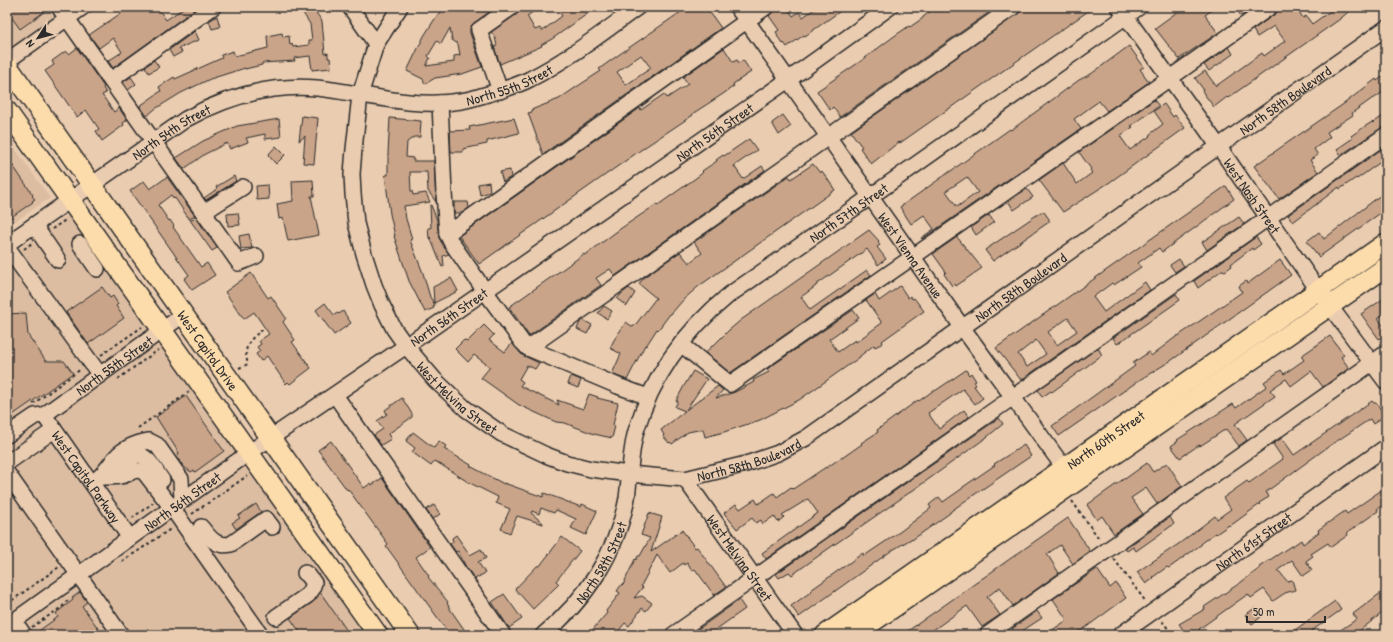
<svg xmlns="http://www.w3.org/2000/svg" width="1393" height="642" viewBox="0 0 1393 642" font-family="'Patrick Hand',sans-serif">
  <rect width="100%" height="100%" fill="#eaccb0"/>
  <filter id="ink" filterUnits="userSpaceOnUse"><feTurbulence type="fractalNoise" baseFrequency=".025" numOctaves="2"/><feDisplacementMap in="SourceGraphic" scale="8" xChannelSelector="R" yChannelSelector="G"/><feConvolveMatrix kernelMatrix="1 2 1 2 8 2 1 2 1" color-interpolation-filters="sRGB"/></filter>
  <g filter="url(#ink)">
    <path fill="#dcbda2" d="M7,7H59L62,12L9,49L7,46Z
      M7,137L50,198L7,227Z
      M68,215L367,635H7V257Z"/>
    <path fill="#c9a489" stroke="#2b2b2b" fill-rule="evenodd" d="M7,7H40L44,12L20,29L12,18L7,22Z
      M130,7H157L166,20L185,7H198L113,68L108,61L122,52L113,38L99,48L89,35Z
      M306,7H312L322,21L325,54L328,53V58H330L331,68L312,70L310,56L294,58L295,61L262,63V65L245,69V68L210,79L181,93L155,109L147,116L140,106L161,91L159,87L174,77L175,79L222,58L221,55L233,51L235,56L268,48L267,36L282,33L283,37L289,36L290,45L292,44L293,47L309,45V40H312L310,24L301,10Z
      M444,7H496L474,23L470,28V33L482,67L462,74L435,78L425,84L423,79L407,71L424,36L438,14L439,15ZM450,28L452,40L458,44L460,55L454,56V62L426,66L430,58L428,56L437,41L441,44Z
      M522,7H540L527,16L535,30L540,28L542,31L562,16L560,13L569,7H597L552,39L541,45L542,46L500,64L494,47L497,46L495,37L491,32L517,14Z
      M688,7H706L721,28L543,154L528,113L532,112L531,110L559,99L575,88L601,71L599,69L617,56ZM641,55L651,68L626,85L617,72Z
      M777,7H787L793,16L799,12L803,17L817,7H846L805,36L804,35L787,47L784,43L783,44L777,36L778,35L776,32L779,30L769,16Z
      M936,7H988L991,11L840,117L833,107L830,110L817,91L861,61L893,37L909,26L910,27L923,18V17Z
      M1025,7H1094L900,143L899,142L871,164L860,148L862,147L851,132L1018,14Z
      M1184,7H1216L1205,15L1218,33L1179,59L1155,28Z
      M1241,7H1254L1241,16L1237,10Z
      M1279,7H1296L1303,18L1306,16L1312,24L1336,7H1354L1340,19L1228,98L1227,97L1214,107L1204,94L1202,90L1203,89L1195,78L1205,71L1216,86L1262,53L1264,56L1285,41L1274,26L1257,37L1253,30L1275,14L1278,11Z
      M217,16L220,27L212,29L209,21Z
      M195,31L199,40L179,48L182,52L173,57L169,50Z
      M1129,46L1144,67L1140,69L1149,82L1107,111L1099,101L1074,119L1081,129L922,239L921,238L934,229L924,215L911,224L900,207L986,146L1010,129L1011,130L1018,125L1079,80L1091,74ZM967,177L978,192L957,207L946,191Z
      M1229,47L1233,54L1209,71L1204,65Z
      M77,48L104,87L103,88L106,93L102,95L114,112L119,108L127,120L123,123L124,125L102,141L96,131L99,129L86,110L77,117L45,71L54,65L52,61L66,51L69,54Z
      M724,48L733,62L737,60L739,63L743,60L751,72L733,84L734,86L723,94L692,114L693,115L645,147L479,264L459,236L640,108L641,110L664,94L667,98L688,84L683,77Z
      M154,60L159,67L149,73L145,67Z
      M1386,74V90L1373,99V98L1352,113L1353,115L1327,132L1330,137L1314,149L1318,155L1310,160L1318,172L1279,199L1254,166L1345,103L1376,79L1377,81Z
      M131,77L136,84L128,90L123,82Z
      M1154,100L1159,106L1131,126L1133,127L1120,136L1130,150L1150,136L1149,135L1163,124L1154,111L1164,104L1173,117L1175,115L1185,128L1110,182L1063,212L1039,180L1063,163L1077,184L1092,173L1090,170L1091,169L1079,152Z
      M1386,114V126L1381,128L1341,155L1337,149L1353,138L1351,136L1361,129L1372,122L1373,123Z
      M783,115L791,126L779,135L772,123Z
      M302,116L318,118L314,164L303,163L305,136L299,141Z
      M390,118L421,121L420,137H414L407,142L406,157L413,158V161H434L436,202L428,191L427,172H410L411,191H412L413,195L426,193L430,202L404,206L406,219L412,239L410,240L423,273L430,297L435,305L433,306L434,308L425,312L409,281L394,236H395L390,214L385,175H388V153Z
      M514,118L519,133L487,141V144L463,149V152H451L450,131L470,130L469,127Z
      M279,119L281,137L265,139V134L246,138L248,142L230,149L227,143L205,154L184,169L176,158L203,141L237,126Z
      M749,139L757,150L734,166L743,179L762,166L765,170L615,276L610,269L596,278L601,285L529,336L509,307L584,254V255L588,253L620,229L657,204L658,205L700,175L703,172L702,171L717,161L716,160L723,155L724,156Z
      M276,146L285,155L276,164L268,155Z
      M1386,146V158L1357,179L1356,178L1340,189L1339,187L1293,222L1288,215Z
      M7,157L33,195L32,196L35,199L32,201L33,202L7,220Z
      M813,164L820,173L822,171L835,190L699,286L684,299L671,314H670L658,330L657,329L646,346L645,345L627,380L612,374L621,354L610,348L614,340L626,322L633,327L636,324L656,298L639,284L644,277L680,252L689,263L702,253L694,242L789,176L791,179Z
      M510,170L511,177L503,182L500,172Z
      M234,176L236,181L206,200L204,198L217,189L216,187Z
      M167,177L195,216L189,219L175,198L174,199L171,195L158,205L169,221L170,220L174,226L173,227L201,267L207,263L215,275L192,290L184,279L189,275L130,191L144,181L150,189Z
      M313,180L314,196H311L319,235L288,241L283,218L279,219L277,204L293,201L292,181Z
      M489,182L490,192L480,195L478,184Z
      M268,185L269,199L257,200L256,186Z
      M1226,186L1234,199L1162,252L1159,248L1138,263L1141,267L1114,285L1112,283L1093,297L1104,312L1145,282L1150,290L1021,380L996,348ZM1068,318L1077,331L1057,345L1048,332ZM1036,340L1046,354L1027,367L1018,354Z
      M1027,189L1033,197L1014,210L1008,201Z
      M1386,191V209L1319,257L1307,241L1319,232L1324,239Z
      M454,202H468L469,208L462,213H454Z
      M430,205H431L437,220L439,238L449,254L443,256L444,266L442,267L430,237L429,238L428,228H431Z
      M1041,212H1044L1049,219V222L993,261L985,250Z
      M238,213L240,225L228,226L227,214Z
      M989,215L994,222L976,235L971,227Z
      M1239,217L1244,224L1207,250L1202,242Z
      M197,219L217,248L212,251L190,220Z
      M869,230L879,241L878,242L880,245L877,247L886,259L878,265L867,249L816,285V286L801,297L810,310L867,270L871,275L730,373L706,353L712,346H713L728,331L741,320Z
      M249,234L252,248L241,249L239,236Z
      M957,237L982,268L956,286L955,284L952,286L944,274L946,272L933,254Z
      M1256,237L1261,244L1253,250L1252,248L1231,264L1232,266L1225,271L1223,270H1222L1198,288L1194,281Z
      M1179,259L1184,266L1175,272L1170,265Z
      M1280,260L1291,275L1172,360L1141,379L1059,436L1052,426L1135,366L1133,363L1149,352L1151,356L1177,336H1178L1242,292L1239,286L1246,281L1247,284Z
      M251,273L268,298L271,296L286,318L283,322L295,340L292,342L311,368L290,384L288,382L286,384L267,356L261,361L256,354L260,351L257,347L261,344L259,341L269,334L254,312L244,319L225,292Z
      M451,278L458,291L434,303L433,287Z
      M900,286L908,298L910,296L912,299L914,298L924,311L882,341L883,343L875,347L874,345L860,356V357L799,400L760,420L724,432L705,437L703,429L688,432L672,444L670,442L669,443L663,436L664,435L661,430L685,411L675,407L678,401H676L684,386L693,371L707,379L686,410L718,386L723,390L716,398L735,392L754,382L753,380L769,372L767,369L853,310L859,318L829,339L838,352L855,340L856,342L882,323L866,300L875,294L879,301Z
      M102,287L110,298L113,296L118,304L116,306L124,318L88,344L66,312Z
      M629,288L635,293L627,306L617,299L621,294Z
      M1176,294L1180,300L1117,344L1113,338Z
      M1386,297V312L1378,318L1386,330V334L1379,339L1361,314Z
      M325,303L334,315L338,313L339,314L343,311L351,323L334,335L316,310Z
      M604,306L612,311L607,319L598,313Z
      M26,313L28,335L46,361H64L73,373L7,419V314Z
      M583,320L592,325L587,334L577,329L580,322Z
      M484,325L494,335L489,340L505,352L512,343L522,355L539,363L535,369L527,365L519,379L523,382L520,386L559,405L557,400L583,409L589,394L598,397L597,398L618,403L613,425L615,426L612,438L594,434L565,423L556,422L519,405L481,378L490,367L474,355L468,362L455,349L464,340L467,342Z
      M1330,336L1344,355L1341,357L1349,368L1323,387L1311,371L1291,386L1286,379L1270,390L1275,396L1235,424L1247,440L1239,446L1226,429L1200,446L1199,445L1180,458L1171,446L1178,441L1177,440L1233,404L1236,408L1267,386L1264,382L1281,370L1284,374L1304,360L1301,356Z
      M1098,348L1102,355L1052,392L1051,391L1042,397L1038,390Z
      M966,370L969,375L971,373L976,381L974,382L976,385L974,386L983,398L975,404L963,389L928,413L939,429L964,410L969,417L766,559L762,553L818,513L808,499L782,515L784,517L778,522L774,516L763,524L761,520L756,523L752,518L737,529L724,513L736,504L740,509L755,499L758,504L774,493L777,497L791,487L793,489L826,467V468L842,457V458L862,444L861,443L878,432L877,430L903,411L918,400L919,401L934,390L935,391Z
      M571,376L581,380L578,388L568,384Z
      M186,396L224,451L195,472L194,470L191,472L184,467L177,457L179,453L156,417Z
      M402,398L412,414V417L388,434L391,439L381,445L374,435L383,429L377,421L387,414L385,410Z
      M1372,401L1374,403H1377L1384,416L1373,424L1370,419L1325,449L1266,492L1269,497L1259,503L1260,504L1230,526L1229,525L1216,534L1215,533L1201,543L1202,544L1169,568L1167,567L1153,577L1154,578L1146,584L1137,572L1180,543L1215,516L1217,519L1231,509L1223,498L1247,481L1249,483L1283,459L1273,444L1282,438L1294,455Z
      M999,418L1003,424L987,437L922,484L828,549L792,575L789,572L779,578L776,574Z
      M413,432L434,448L439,441L446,446L444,449L471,465L470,466L504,484V483L543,497L544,493L581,507L582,504L597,511L586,535L571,528L576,519L556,510L554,513L541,508L539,514L532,511L531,513L543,523V524L517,516L510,533L501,529L510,509L496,503L498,497L468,482L435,461L431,466L412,452L415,448L406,441Z
      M331,441L364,488L371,483L372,485L382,478L430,547L416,557L429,576L428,577L448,602L447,603L450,609L466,632L462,635H450L386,546L388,544L348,489L347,490L318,450Z
      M1024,445L1031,456L965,501L950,512V513L912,540L911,539L891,551L799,617L791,606L812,591L811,590L863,553L864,556L901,531L931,508L929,505L939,497L943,502L963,488V487L995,465L994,464Z
      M1147,463L1153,472L1167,463L1182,486L1157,504L1146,488L1131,498L1143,514L1114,534L1102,516L1097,520L1087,505L1125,478V479Z
      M1386,487V503L1377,509L1378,511L1347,533L1348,535L1331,547L1328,543L1311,554L1313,556L1306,561L1312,570L1303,576L1292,560L1278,570L1287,581L1292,580L1295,590L1285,593L1273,601L1264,589L1251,598L1248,594L1199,629L1201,632L1197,635H1187L1179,624L1205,609L1204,607L1240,583L1260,568L1259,567L1291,546V547L1301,540L1303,544L1319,532L1318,530L1345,511L1347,514Z
      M256,504L261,512L236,529L232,523L240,518L238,516Z
      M434,505L440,514L433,519L426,510Z
      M649,513L662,517L651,552L682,530L695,548L697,547L726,587L714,595L695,569L692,571L687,563L684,565L683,563L670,573L657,555L641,586L643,587L634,598L642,596L652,603L646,611L642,608L629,626L625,623L615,635H588L607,613L606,611L620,593L617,591L622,584L623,585L635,559L636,560L638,556H640L650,538L641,535Z
      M1170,517L1174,524L1136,551L1133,547L1127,551L1125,549Z
      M1068,518L1090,551L1073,564L1060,545L1047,554L1059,573L1013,606L1000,587L987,597L1000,615L982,627L967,606L926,635H902Z
      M456,535L470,555L481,549L486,558L478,562L485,573L475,579L466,567L458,551L456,552L450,544L453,542L452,538Z
      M562,537L580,551L556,581L559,584L533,609L515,589L538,565L539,567Z
      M1097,569L1110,588L1116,583L1126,598L1081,631L1080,630L1072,635H1045L1067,620L1053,599Z
      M1386,589V610L1354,635H1333L1357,619L1353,614Z
      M80,592L87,602L82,606L103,635H33L58,617L56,613L73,600L72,598Z
      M320,592L350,635H302L290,618L313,602Z
      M504,594L522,619L509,628L492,602Z
      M739,600L745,609L708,635H690Z
      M1335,601L1341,610L1324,622L1306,635H1288Z
      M1255,608L1261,617L1252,624L1245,615Z
      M1037,611L1042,618L1016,635L1012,629Z"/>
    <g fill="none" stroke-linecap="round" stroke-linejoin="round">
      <g stroke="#2b2b2b" stroke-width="18">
        <g id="minor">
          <path d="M59,7L239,263L256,256"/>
          <path d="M350,7L376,44"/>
          <path id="s1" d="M400,7L376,44L360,95L354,149L352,174L353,194L356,223L364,254L374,285L382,305L394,329L406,346L435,380L466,409L502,434L546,455L567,463L591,469L629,474L685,479L746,464L778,453L806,438L1386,28"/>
          <path id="s2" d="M737,7L962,327L1070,476"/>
          <path id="s3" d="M1119,7L1219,147L1318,290L1386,382"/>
          <path d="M7,61L83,7"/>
          <path d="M111,80L213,7"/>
          <path d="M500,91L479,30L512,7"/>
          <path d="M440,103L444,193L447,234L451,242L485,291L522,342L528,348L618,386L648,397"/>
          <path d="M204,212L243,187"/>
          <path d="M34,225L58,260"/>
          <path d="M447,234L766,7"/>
          <path id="s4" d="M7,244L186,119C226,97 271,84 317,88C365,93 411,109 461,101C468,100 475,98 481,96C498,91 515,87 530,79C568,60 603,32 638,7"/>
          <path d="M80,244L97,269"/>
          <path d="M7,247L100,375"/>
          <path d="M681,344L730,384L1170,78L1270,7"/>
          <path d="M528,348L1013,7"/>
          <path d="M335,395L503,635"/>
          <path id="s5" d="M44,415L183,315"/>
          <path id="s6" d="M44,415L130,538"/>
          <path d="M7,435L35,416L44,415"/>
          <path d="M7,463L54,430"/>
          <path d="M118,466C123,463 131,456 138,455C148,455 156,472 162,480"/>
          <path d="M7,473L121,635"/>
          <path d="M100,477C107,477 113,477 120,476C131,475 131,467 144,472L172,508L261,635"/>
          <path id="s7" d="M685,479L795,635"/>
          <path d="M96,480C104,474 109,466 115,458C124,448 137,443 149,441L157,445L181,479L182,501"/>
          <path d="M201,527C209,537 216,548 231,544L266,519L272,527"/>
          <path d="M276,617L308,595L311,591L314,583L308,575L305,573"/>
          <path d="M14,621L24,635"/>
          <path id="s8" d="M7,626L250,452L406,346L788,80L890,7"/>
          <path id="s9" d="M543,635C586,600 617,552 627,498C630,476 630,453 636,431C652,377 685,331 729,295L860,204L1139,7"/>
          <path d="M673,635L1013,397L1386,135"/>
          <path d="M987,635L1386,353"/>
          <path id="s10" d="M1120,635L1386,447"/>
        </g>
      </g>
      <g stroke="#2b2b2b" stroke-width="22">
        <g id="major">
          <path id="s11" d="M7,65L410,635"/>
          <path d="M7,111L378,635"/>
          <path id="s12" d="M825,635L1386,243"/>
          <path d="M854,635L1386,267"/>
        </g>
      </g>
      <path stroke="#2b2b2b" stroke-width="2" stroke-dasharray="3 3" stroke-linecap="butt" d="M52,229L67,219
        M24,249L32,243
        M101,355L142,327
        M239,368L248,364C242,345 251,338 265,328
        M118,379L158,350
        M33,404L81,369
        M138,428L189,392
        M1072,501L1100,540
        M192,514L247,476
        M132,518L153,503
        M1114,559L1146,602
        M122,561L138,551L172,528
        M7,604L59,567
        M1162,621L1173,635
        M32,627L62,607L70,598"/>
      <use href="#minor" stroke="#eaccb0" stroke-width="15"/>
      <use href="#major" stroke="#fddcac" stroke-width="19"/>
    </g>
  </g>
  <g text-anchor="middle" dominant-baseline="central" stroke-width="3" stroke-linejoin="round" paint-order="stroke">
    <g font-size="14" fill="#2b2b2b" stroke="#eaccb0">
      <text stroke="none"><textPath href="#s4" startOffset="551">North 55th Street</textPath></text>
      <text stroke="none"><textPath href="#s1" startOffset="1396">North 58th Boulevard</textPath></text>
      <text stroke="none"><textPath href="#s8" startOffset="863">North 56th Street</textPath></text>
      <text stroke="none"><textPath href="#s4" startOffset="199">North 54th Street</textPath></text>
      <text stroke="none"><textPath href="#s3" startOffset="231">West Nash Street</textPath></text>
      <text stroke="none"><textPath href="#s9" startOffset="544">North 57th Street</textPath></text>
      <text stroke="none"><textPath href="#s2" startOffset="303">West Vienna Avenue</textPath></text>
      <text stroke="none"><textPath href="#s1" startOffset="1072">North 58th Boulevard</textPath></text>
      <text stroke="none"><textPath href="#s8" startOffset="539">North 56th Street</textPath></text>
      <text stroke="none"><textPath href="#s11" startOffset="349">West Capitol Drive</textPath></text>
      <text stroke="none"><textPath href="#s5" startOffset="86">North 55th Street</textPath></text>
      <text stroke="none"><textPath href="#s1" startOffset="433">West Melvina Street</textPath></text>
      <text stroke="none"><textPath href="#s12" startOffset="342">North 60th Street</textPath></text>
      <text stroke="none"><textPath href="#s1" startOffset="748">North 58th Boulevard</textPath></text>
      <text stroke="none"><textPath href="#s6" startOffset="75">West Capitol Parkway</textPath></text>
      <text stroke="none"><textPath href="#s8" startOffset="215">North 56th Street</textPath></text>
      <text stroke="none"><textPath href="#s10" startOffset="163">North 61st Street</textPath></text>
      <text stroke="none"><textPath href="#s7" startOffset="96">West Melvina Street</textPath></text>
      <text stroke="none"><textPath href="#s9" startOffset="94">North 58th Street</textPath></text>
    </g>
  </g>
  <rect width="1393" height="642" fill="none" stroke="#eaccb0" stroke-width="24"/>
  <rect x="12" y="12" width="1369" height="618" fill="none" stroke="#2b2b2b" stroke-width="1.5" filter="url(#ink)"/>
  <g transform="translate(38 38) rotate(234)" stroke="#eaccb0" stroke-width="3" paint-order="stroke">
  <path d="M0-3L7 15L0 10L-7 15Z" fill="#2b2b2b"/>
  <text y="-6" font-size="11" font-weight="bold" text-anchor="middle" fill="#2b2b2b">N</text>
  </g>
  <path d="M1247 616v6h78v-6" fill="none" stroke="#2b2b2b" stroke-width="2"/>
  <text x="1253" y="616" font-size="12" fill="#2b2b2b" stroke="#eaccb0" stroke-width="3" paint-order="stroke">50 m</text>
</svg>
